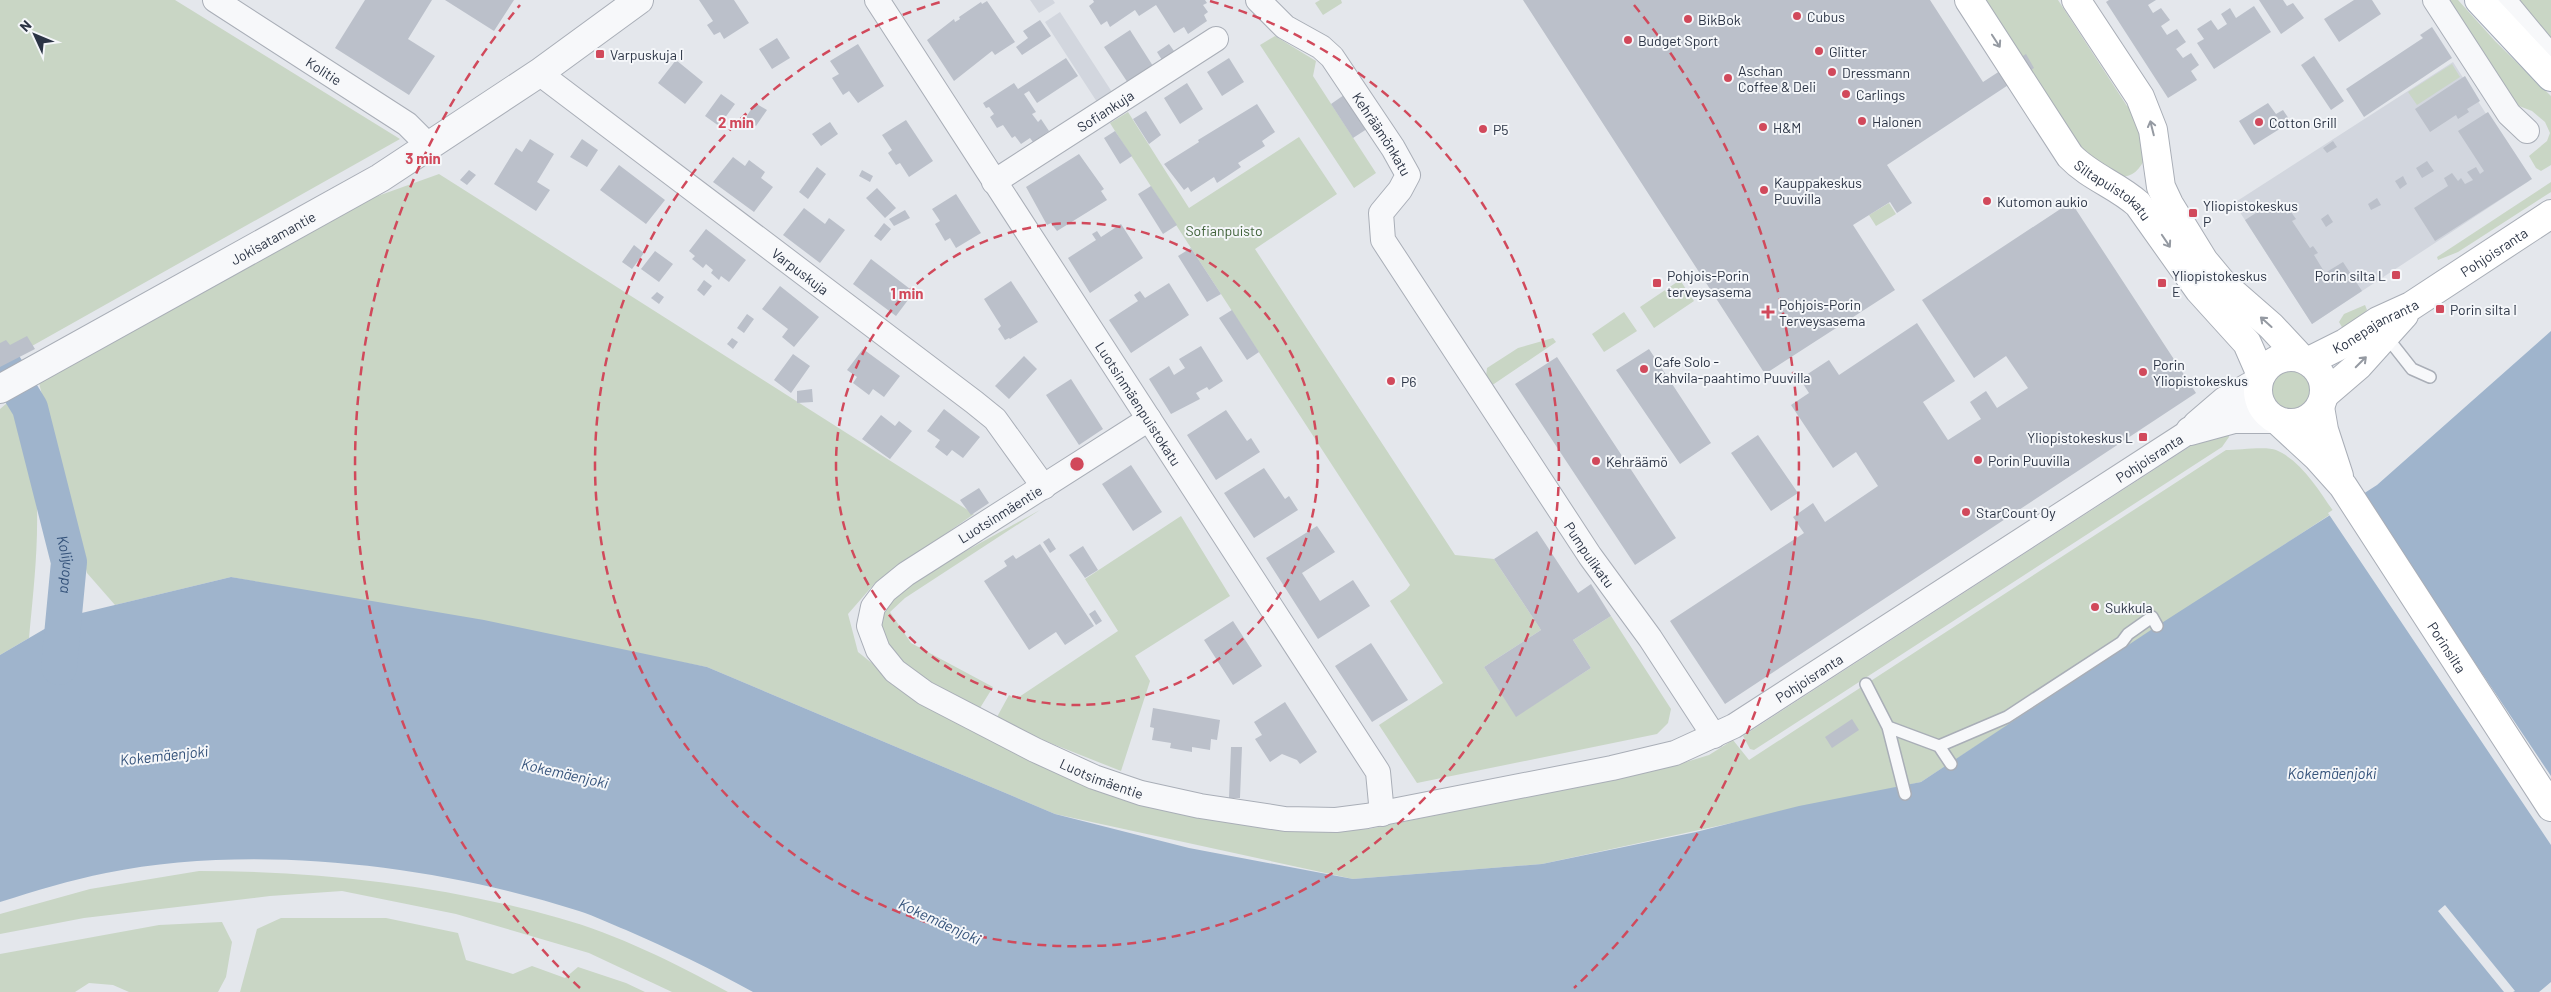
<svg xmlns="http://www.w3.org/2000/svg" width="2551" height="992" viewBox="0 0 2551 992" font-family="Barlow,sans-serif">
  <rect width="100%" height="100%" fill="#e4e7ec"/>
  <path fill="#d2d6de" d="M1030,0H1053L1055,3L1039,13Z
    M1060,12L1112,92L1097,102L1045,22Z
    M2453,62L2529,181L2312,324L2234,203Z"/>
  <path fill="#c9d6c5" d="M0,0H175L400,139L0,364Z
    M1320,0H1341L1342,3L1323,15L1315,3Z
    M1986,0H2058L2127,106L2137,110L2147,154C2131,194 2103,173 2078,154V142Z
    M2443,0H2458L2495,41L2551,96V165L2541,171L2536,168L2529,156L2547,141L2550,133L2545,122L2532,111L2519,106L2504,94Z
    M2505,0H2551V51Z
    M1275,36L1316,61L1313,76L1376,173L1354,188L1260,45Z
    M2452,64L2460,77L2417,105L2408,92Z
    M1128,112L1189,208L1299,137L1337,194L1255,249L1455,555L1494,559L1541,630L1484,667L1516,716L1591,668L1573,640L1611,616L1671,709L1668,723L1657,734L1417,783L1379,725L1443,683L1390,601L1406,590L1410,585L1115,131L1110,123Z
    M439,174L974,514L875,583L848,614L858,652L908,692L1114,794L1287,832L1369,829L1673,766L1709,755L1733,740L1749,760L2226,450C2238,450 2267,446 2276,450C2302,461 2319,491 2334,512L1921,782L1542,864L1353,879L1055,814L707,667L231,577L115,605L87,573L39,383L375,197Z
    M2551,182V192L2458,252L2438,260L2437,257Z
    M1889,203L1896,214L1876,226L1869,215Z
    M1680,280L1694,301L1654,328L1640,307Z
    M2365,305L2367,310L2358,320L2343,329L2339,322L2344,314Z
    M1624,312L1637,331L1604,352L1592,334Z
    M1553,338L1556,342L1488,388L1485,385L1487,368L1518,348Z
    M2270 390a22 22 0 1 1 44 0a22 22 0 1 1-44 0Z
    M13,398C25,433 35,472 37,509C38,552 33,595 29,638L0,655V409Z
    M2228,430L2229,437L2222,447L1754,750L1750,749L1743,736L2197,442Z
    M1040,510L905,598L890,612L911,643L993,687L980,708C954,694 924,682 901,662C888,651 875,628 884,612C901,582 1005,530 1040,510Z
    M1181,516L1230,596L1135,656L1150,681L1121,771L1030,735L997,717L1009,695L1016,699L1118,631L1085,579Z
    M199,871C321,871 442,885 559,918C617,934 675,963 728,992H672L589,953L456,914L342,891L270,896L84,918L0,934V914L90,889Z
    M281,918H386L458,933L466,960L513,974L532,966L565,978L578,967L626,983L645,992H240L257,929Z
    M222,922L232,942L226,977L218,992H129L113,985L89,983L75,992H0V954L159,925Z"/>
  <path fill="#9fb4cc" d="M2551,331V982L2539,992H753C711,969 670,949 626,930C611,924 595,916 579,911C436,865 254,843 106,873C71,880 35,891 0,902V655L65,617L231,577L484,620L707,667L1055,814L1189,848L1353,879L1542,864L1696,832L1799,806L1921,782L2157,626L2377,485Z"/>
  <path fill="#e4e7ec" d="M2360,492L2551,776V845L2328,513Z
    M2445,905L2515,991L2513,992H2504L2438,911Z"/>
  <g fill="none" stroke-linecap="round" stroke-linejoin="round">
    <path stroke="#9fb4cc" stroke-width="36" id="s1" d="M5,367L30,408L69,562L59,667"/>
  </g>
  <path fill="#bbc0ca" d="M365,0H432L408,39L435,56L409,95L335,48Z
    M445,0H514L494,31Z
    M699,0H734L749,23L724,39L720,32L714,35L707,25L713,21Z
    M1093,0H1205L1207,3L1203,5L1208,12L1204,15L1207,21L1188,34L1184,27L1174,33L1156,5L1139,16L1135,10L1110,27L1107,21L1101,25L1089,6L1094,2Z
    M1523,0H1930L1983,82L2026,54L2034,68L1887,165L1912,203L1897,213L1890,202L1853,225L1895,290L1765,374Z
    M2109,0H2156L2148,5L2153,13L2161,8L2170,20L2161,26L2167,35L2177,29L2186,42L2176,49L2183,58L2191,53L2199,65L2191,71L2197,80L2168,98L2106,2Z
    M2259,0H2283L2287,6L2293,3L2304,18L2281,34Z
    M2354,0H2372L2381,14L2339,42L2324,19Z
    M987,1L1015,42L995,55L992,51L954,81L927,40L954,19L955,22L960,19L959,17L981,2L982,4Z
    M2254,6L2271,32L2214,69L2197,43L2204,39L2197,29L2211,20L2218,30L2227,24L2221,14L2230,8L2236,18Z
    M1040,20L1051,36L1022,55L1016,47L1028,38L1023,31Z
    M2432,27L2452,58L2364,117L2346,89L2423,38L2420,35Z
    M1130,30L1153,66L1128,83L1104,47Z
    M777,38L790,58L772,69L759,49Z
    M858,44L884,86L858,103L849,91L843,95L832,78L839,74L830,61Z
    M1169,44L1174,51L1162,60L1157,52Z
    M2314,56L2344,101L2331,110L2301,65Z
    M1066,58L1078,76L1037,103L1029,91L1024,94L1036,112L1032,114L1038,122L1041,119L1049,131L1033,142L1030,138L1021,144L1015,136L1012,138L1003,125L997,128L990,117L994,114L989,107L986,108L983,103L1014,83L1018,89Z
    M1229,58L1244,82L1222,96L1207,72Z
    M676,60L703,82L685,104L658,83Z
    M2465,76L2480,101L2467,109L2469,112L2458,119L2456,115L2430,132L2415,109Z
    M1187,83L1203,109L1180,124L1164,98Z
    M721,94L735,104L719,126L705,116Z
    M1344,95L1370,127L1353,138L1331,104Z
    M755,103L767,110L756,126L745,119Z
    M2268,103L2276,114L2283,110L2291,122L2254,145L2239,121Z
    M1257,104L1275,132L1262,141L1265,146L1238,163L1241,167L1217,183L1214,177L1191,192L1188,187L1184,190L1164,164L1199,142L1198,140Z
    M1146,111L1161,135L1149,144L1133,119Z
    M2488,112L2532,179L2435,241L2414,208L2448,186L2444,178L2452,173L2458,181L2461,178L2465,184L2473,180L2467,172L2476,167L2480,174L2484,171L2458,131Z
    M906,120L933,161L909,177L900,163L896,165L888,153L892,150L882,135Z
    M830,122L838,134L821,146L812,134Z
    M1115,131L1132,156L1120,164L1104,138Z
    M530,139L554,154L537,182L550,190L536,211L494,184L516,148L522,152Z
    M582,139L598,150L587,167L570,157Z
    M2333,141L2337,147L2327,153L2323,148Z
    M1079,154L1104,189L1101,191L1107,200L1057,231L1051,223L1047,225L1026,187Z
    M733,157L745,166L749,160L765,172L761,178L773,187L754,212L713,182Z
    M2427,161L2434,171L2422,178L2416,168Z
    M619,165L665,200L646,224L600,190Z
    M817,167L826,174L808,199L799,192Z
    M469,170L476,175L467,185L460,180Z
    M862,170L873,176L870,182L859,176Z
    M2403,176L2407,184L2400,189L2395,181Z
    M1151,186L1177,225L1163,234L1138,194Z
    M877,188L896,208L885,218L866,198Z
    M956,194L981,233L956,248L950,238L945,241L935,224L940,221L932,209Z
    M2377,198L2381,205L2371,210L2368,204Z
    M2278,199L2287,214L2291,212L2296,219L2292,221L2310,248L2313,246L2318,253L2314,255L2325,273L2343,262L2362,291L2312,324L2245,220Z
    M2071,202L2196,393L1725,704L1670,621L1804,533L1793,517L1813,503L1825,522L1878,486L1856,452L1833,468L1791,405L1809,393L1800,379L1829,360L1839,375L1917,323L1955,381L1923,402L1948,440L1981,419L1970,402L1986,391L1997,408L2028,388L2006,356L1974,378L1922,300Z
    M804,208L825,224L829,218L845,230L820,263L783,235Z
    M905,210L910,218L894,226L889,219Z
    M2328,214L2333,222L2326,227L2321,219Z
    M884,223L891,229L881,241L874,236Z
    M1121,224L1143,258L1090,293L1068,258L1096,240L1092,234L1097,231L1101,237Z
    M706,229L746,260L729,282L721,276L719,280L711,273L713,270L706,264L703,268L692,259L695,256L689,251Z
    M634,245L644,253L632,269L622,262Z
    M1191,248L1221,294L1207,302L1178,256Z
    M655,251L673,264L659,282L641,269Z
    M871,259L914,292L896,316L853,284Z
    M704,280L712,286L704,296L697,290Z
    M1011,281L1038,322L1010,339L1009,338L1005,340L998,329L1001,326L984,299Z
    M1169,283L1189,315L1131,353L1109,320L1138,301L1134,295L1140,291L1145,298Z
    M780,286L819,317L794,347L782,337L788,329L762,309Z
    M657,292L664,297L659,304L651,298Z
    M1232,310L1259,352L1247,360L1219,318Z
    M747,314L754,319L744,333L737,328Z
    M27,336L35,349L0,367V343L6,340L10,345Z
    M732,338L738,342L733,349L727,344Z
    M1201,346L1223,381L1209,390L1207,387L1196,393L1200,399L1171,414L1149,379L1169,366L1174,375L1185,368L1179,359Z
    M863,349L900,376L884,397L873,389L869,395L853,383L857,377L847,370Z
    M1649,349L1711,443L1680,464L1616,370Z
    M793,354L810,366L791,393L774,380Z
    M1024,356L1037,369L1009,399L995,386Z
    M1557,357L1676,538L1635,565L1515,384Z
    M1071,379L1103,429L1079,445L1046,395Z
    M812,389L813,402L797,403V391Z
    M944,409L980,437L963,458L952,450L947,456L935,447L940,440L927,431Z
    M1226,410L1247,441L1251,438L1260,452L1216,480L1187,435Z
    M881,415L895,426L899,421L912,431L890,459L862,439Z
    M1758,435L1798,493L1771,511L1731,453Z
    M1131,465L1162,512L1133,531L1102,484Z
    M1264,468L1285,499L1289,496L1298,510L1254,538L1224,493Z
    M979,488L989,503L971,515L960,500Z
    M1317,526L1335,552L1302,573L1320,601L1353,580L1370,606L1318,639L1266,558Z
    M1537,531L1578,593L1591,584L1611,616L1573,640L1591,668L1516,717L1484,667L1541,630L1494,559Z
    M1049,538L1056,549L1050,553L1043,542Z
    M1040,544L1094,626L1065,645L1056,632L1029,650L984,581L1007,566L1004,561L1013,555L1016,559Z
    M1083,546L1098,570L1085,578L1069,555Z
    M1095,610L1102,621L1096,625L1089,614Z
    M1233,621L1262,666L1233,685L1204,640Z
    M1371,643L1408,700L1372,722L1335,666Z
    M1285,702L1317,752L1300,764L1297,760L1282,754L1270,762L1255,739L1262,735L1254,722Z
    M1153,708L1220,720L1217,740L1211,739L1210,750L1192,747V752L1170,748L1171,743L1152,740L1154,728L1150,727Z
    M1852,719L1859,730L1832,748L1825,737Z
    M1231,747H1242L1240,798H1229Z"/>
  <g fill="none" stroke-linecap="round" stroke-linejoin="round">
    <g stroke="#a9aeb7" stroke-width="14">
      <path id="service" d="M2386,336L2412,369L2430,377
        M1866,684L1888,727L1905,794
        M1888,727L1939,746L2007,717L2122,642L2128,634L2152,617L2157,626
        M1939,746L1951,764"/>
    </g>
    <g stroke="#a9aeb7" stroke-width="26">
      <g id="minor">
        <path id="s2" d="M215,0L407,124L430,147"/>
        <path id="s3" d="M877,0L1378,772L1382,814"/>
        <path id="s4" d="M1258,0L1285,27L1321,47L1332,57L1393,148L1408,175L1400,190L1381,213L1383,240L1590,556L1650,638L1714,736"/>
        <path d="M2435,0L2509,114L2527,131"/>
        <path id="s5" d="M539,73L974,402L995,419L1044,487"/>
        <path id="s6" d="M994,182L1216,39"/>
        <path id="s7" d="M1149,419L906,574L885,591L873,607L869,626L878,650L895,671L925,693L1035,750L1094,777L1141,793L1200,806L1285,819L1336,820L1367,816L1612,768L1675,753L1734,726L2190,431"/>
      </g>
    </g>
    <g stroke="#a9aeb7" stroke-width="30">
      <g id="tertiary">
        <path d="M2501,0L2540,47L2551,66"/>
        <path id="s8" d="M0,389L380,178L539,73L639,0"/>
        <path d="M2197,425L2225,401L2258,382"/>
        <path d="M2190,431L2234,419H2274"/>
      </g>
    </g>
    <g stroke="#a9aeb7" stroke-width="30">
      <g id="secondary">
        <path id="s9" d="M1969,0L2070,156C2090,177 2117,185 2138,204L2199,290L2247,343L2261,375"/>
        <path d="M2076,0L2140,97L2153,130L2161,187L2169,204L2204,261L2224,285L2271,326L2300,357"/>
        <circle cx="2291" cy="390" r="33"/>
        <path id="s10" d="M2309,361L2345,343L2378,321L2411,306L2551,214"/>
        <path d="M2324,395L2359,365L2404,315"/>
        <path d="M2320,407L2324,430L2339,476"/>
        <path id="s11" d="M2278,421L2317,457L2343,486L2551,807"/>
      </g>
    </g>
    <g stroke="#a3abb8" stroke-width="30">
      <path id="primary" d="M2479,0L2551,77"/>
    </g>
    <use href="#service" stroke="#f7f8fa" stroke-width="11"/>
    <use href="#minor" stroke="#f7f8fa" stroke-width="24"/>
    <use href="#tertiary" stroke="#f7f8fa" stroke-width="28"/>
    <use href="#secondary" stroke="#fff" stroke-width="28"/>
    <use href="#primary" stroke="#fff" stroke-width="28"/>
  </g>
  <defs><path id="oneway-shaft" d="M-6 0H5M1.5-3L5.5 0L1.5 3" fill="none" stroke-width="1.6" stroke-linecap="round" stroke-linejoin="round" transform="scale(1.25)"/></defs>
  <g stroke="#959aa2">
    <use href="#oneway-shaft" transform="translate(1996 41) rotate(57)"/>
    <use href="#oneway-shaft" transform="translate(2152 128) rotate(-104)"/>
    <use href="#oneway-shaft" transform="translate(2166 241) rotate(56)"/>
    <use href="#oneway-shaft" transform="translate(2266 322) rotate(-138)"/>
    <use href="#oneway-shaft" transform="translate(2361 362) rotate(-45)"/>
  </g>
  <g fill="none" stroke="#d1495b" stroke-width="2.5" stroke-dasharray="9 6">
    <circle cx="1077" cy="464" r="241"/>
    <path d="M1210 1A482 482 0 1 1 944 1"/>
    <path d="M580 988A722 722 0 0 1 520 5M1634 5A722 722 0 0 1 1574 988"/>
  </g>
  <g fill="#d1495b" stroke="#f4f6f9" stroke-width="2">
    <circle cx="1797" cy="16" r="5"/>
    <circle cx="1688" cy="19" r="5"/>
    <circle cx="1628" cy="40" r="5"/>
    <circle cx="1819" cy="51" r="5"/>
    <rect x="595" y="49" width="10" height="10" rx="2.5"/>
    <circle cx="1832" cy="72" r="5"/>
    <circle cx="1728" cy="78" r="5"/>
    <circle cx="1846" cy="94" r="5"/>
    <circle cx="1862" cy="121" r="5"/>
    <circle cx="2259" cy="122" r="5"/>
    <circle cx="1763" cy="127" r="5"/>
    <circle cx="1483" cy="129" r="5"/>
    <circle cx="1764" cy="190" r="5"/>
    <circle cx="1987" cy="201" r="5"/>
    <rect x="2188" y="208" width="10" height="10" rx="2.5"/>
    <rect x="2391" y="270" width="10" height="10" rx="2.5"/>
    <rect x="1652" y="278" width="10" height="10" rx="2.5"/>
    <rect x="2157" y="278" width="10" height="10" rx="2.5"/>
    <rect x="2435" y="304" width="10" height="10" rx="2.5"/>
    <path d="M1765.5 304.5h5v5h5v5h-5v5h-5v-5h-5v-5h5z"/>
    <circle cx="1644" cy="369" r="5"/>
    <circle cx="2143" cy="372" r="5"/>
    <circle cx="1391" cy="381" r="5"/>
    <rect x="2138" y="432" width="10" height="10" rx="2.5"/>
    <circle cx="1978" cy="460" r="5"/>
    <circle cx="1596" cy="461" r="5"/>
    <circle cx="1966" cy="512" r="5"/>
    <circle cx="2095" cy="607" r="5"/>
  </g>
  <g text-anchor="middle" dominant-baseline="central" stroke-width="4" stroke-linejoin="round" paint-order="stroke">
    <g font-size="14" fill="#2b3445" stroke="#f4f6f9" text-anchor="start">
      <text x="1807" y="16">Cubus</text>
      <text x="1698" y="19">BikBok</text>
      <text x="1638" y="40">Budget Sport</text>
      <text x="1829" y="51">Glitter</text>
      <text x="610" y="54">Varpuskuja I</text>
      <text x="1738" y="70">Aschan<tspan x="1738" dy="16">Coffee &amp; Deli</tspan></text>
      <text x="1842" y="72">Dressmann</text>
      <text x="1856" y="94">Carlings</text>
      <text x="1872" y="121">Halonen</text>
      <text x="2269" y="122">Cotton Grill</text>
      <text x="1773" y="127">H&amp;M</text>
      <text x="1493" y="129">P5</text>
      <text x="1774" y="182">Kauppakeskus<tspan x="1774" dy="16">Puuvilla</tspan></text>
      <text x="1997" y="201">Kutomon aukio</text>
      <text x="2203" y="205">Yliopistokeskus<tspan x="2203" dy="16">P</tspan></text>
      <text x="1667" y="275">Pohjois-Porin<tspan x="1667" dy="16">terveysasema</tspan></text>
      <text x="2172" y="275">Yliopistokeskus<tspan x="2172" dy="16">E</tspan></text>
      <text x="2386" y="275" text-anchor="end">Porin silta L</text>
      <text x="1779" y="304">Pohjois-Porin<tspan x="1779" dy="16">Terveysasema</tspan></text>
      <text x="2450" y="309">Porin silta I</text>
      <text x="1654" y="361">Cafe Solo -<tspan x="1654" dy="16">Kahvila-paahtimo Puuvilla</tspan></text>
      <text x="2153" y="364">Porin<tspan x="2153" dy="16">Yliopistokeskus</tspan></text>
      <text x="1401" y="381">P6</text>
      <text x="2133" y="437" text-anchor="end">Yliopistokeskus L</text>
      <text x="1988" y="460">Porin Puuvilla</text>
      <text x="1606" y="461">Kehräämö</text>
      <text x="1976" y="512">StarCount Oy</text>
      <text x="2105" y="607">Sukkula</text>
    </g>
    <g font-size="14" fill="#2b3445" stroke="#f4f6f9">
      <text stroke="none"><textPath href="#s2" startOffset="130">Kolitie</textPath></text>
      <text stroke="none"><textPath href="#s6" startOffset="132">Sofiankuja</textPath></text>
      <text stroke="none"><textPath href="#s4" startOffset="186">Kehräämönkatu</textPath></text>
      <text stroke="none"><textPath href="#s9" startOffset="241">Siltapuistokatu</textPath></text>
      <text stroke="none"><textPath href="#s8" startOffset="312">Jokisatamantie</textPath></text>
      <text stroke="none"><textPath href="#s10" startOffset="215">Pohjoisranta</textPath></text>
      <text stroke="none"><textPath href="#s5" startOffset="328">Varpuskuja</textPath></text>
      <text stroke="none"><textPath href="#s10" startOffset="75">Konepajanranta</textPath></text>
      <text stroke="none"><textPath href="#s3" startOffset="481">Luotsinmäenpuistokatu</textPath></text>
      <text stroke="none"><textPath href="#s7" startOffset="1785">Pohjoisranta</textPath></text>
      <text transform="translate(1000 514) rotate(-32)">Luotsinmäentie</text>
      <text stroke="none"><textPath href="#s4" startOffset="685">Pumpulikatu</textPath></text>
      <text stroke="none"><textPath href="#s11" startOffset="284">Porinsilta</textPath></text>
      <text stroke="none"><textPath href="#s7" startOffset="1380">Pohjoisranta</textPath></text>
      <text stroke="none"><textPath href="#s7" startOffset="641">Luotsimäentie</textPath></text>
    </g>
    <g font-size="14" fill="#3f6138" stroke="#f4f6f9">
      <text x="1224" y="230">Sofianpuisto</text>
    </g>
    <g font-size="15" font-style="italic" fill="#34527a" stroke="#f4f6f9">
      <text stroke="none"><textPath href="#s1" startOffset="209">Kolijuopa</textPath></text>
      <text transform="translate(164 755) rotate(-6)">Kokemäenjoki</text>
      <text transform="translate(565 773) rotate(13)">Kokemäenjoki</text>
      <text x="2332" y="773">Kokemäenjoki</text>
      <text transform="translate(940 921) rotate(25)">Kokemäenjoki</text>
    </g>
  </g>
  <circle cx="1077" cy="464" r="8" fill="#d1495b" stroke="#f4f6f9" stroke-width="2.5"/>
  <g font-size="15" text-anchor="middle" font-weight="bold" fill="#d1495b" stroke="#f4f6f9" stroke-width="4" stroke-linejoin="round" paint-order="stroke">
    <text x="736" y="128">2 min</text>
    <text x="423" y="164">3 min</text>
    <text x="907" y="299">1 min</text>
  </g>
  <g transform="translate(35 35) rotate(314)" stroke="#f4f6f9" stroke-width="4" paint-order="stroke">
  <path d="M0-4L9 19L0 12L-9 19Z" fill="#2b3445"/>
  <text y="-8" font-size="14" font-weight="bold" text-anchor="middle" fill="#2b3445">N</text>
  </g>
</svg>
